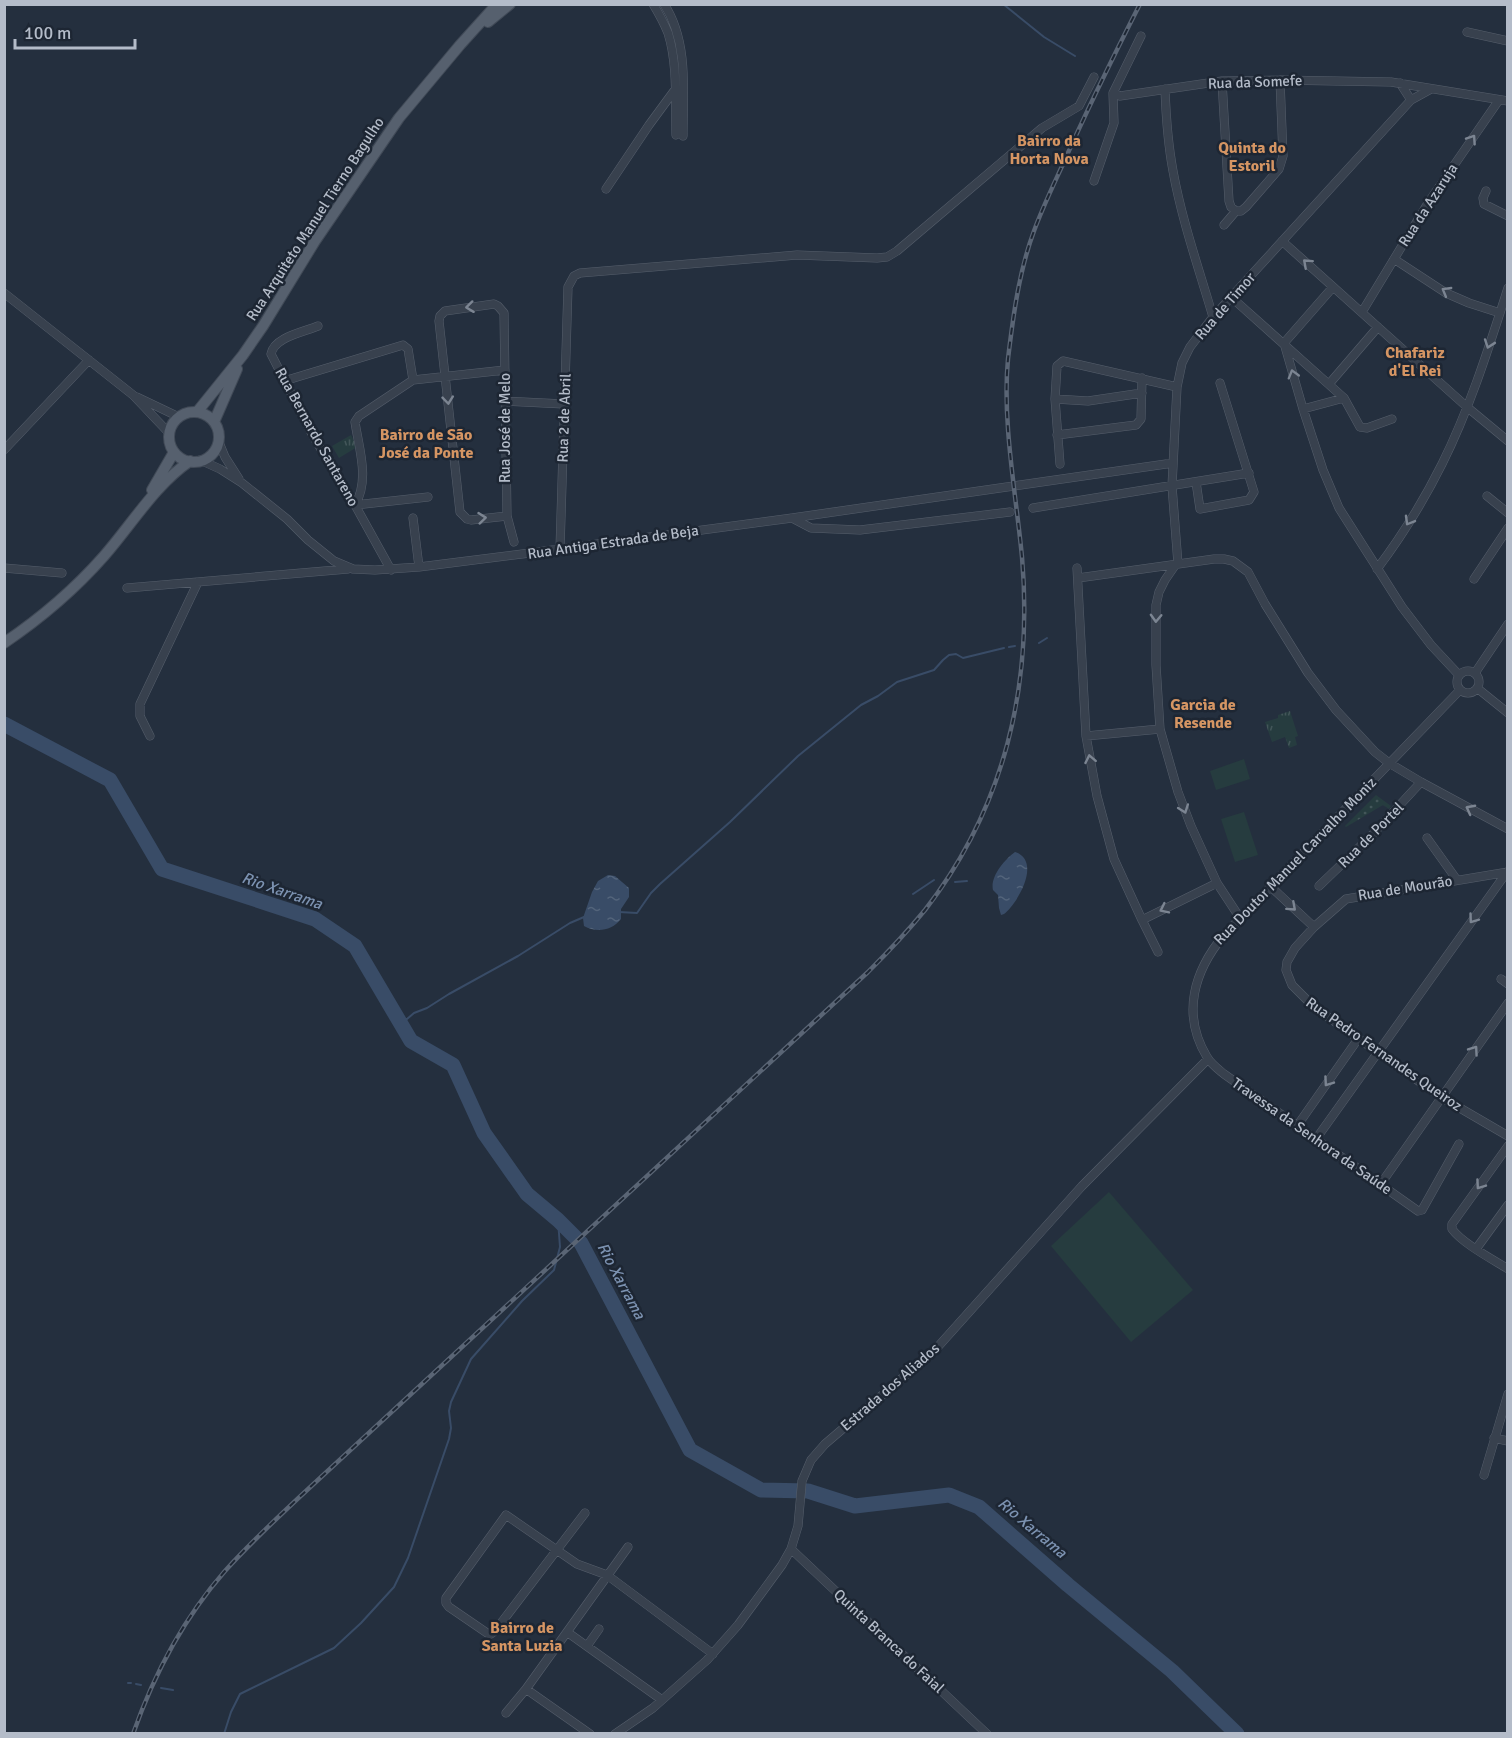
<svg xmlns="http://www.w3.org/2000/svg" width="1512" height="1738" viewBox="0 0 1512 1738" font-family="Signika,sans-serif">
  <defs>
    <pattern id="grass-dots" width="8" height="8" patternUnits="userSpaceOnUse" patternTransform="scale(1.5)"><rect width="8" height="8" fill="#263c3f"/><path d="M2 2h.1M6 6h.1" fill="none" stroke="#435659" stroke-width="1.8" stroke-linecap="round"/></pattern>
    <pattern id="park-tufts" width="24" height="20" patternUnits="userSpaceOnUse" patternTransform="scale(1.5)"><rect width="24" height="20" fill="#263c3f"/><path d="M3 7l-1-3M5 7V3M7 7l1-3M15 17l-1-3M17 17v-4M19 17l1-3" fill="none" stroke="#435659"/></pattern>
    <pattern id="water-ripples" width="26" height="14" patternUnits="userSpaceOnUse" patternTransform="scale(1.5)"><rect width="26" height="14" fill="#394c67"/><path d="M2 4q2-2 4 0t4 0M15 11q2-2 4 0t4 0" fill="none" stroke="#53647b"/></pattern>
  </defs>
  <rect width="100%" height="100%" fill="#242f3e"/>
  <path fill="url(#grass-dots)" d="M1376,795L1391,806L1389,809L1383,805L1346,827L1345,826Z"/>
  <path fill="url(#park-tufts)" d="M351,435L357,447L339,458L332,446Z
    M1290,711L1298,736L1295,737L1297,745L1289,748L1285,737L1272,742L1265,722L1278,718V715Z"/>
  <path fill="#263c3f" d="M1244,759L1250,779L1216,790L1210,771Z
    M1244,812L1258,855L1235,862L1221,819Z
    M1109,1192L1193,1290L1131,1342L1051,1246Z"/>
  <path fill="url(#water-ripples)" d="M1015,852C1042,861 1018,903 1004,914L1001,915L999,908L998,895L993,890C990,877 1004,860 1015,852Z
    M608,875L615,876L629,888V897L621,909V919C612,931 596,933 584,926L583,918L592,892L598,881Z"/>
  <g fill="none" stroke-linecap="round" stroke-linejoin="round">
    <path stroke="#394c67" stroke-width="2" d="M1003,4L1044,37L1075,56
      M1039,643L1047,638
      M1009,647L1015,646
      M955,882L967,881
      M913,894L934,880
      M619,912L637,913L651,893L660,884L730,822L798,756L861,705L878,696L897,682L934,670L943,660L949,655L956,654L963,658L1004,648
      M397,1016L401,1019H407L414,1013L427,1008L449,994L518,956L570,923L584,917
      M128,1683H131
      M136,1684L141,1685
      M161,1688L173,1690
      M224,1734L231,1712L240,1694L334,1648L361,1623L394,1587L408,1558L449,1439L451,1428L449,1411L451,1402L471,1359L522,1301L554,1270L560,1247L558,1220"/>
    <path stroke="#394c67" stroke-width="15" d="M4,724L110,780L162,869L315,919L355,946L411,1041L453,1065L484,1133L527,1194L558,1220L581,1243L690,1450L761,1490L808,1491L855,1506L949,1495L979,1507L1068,1585L1172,1671L1237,1734"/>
    <g stroke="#565f6c" stroke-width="9">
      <path id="minor" d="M653,4C659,14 664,23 668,33C678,65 675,102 676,135
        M664,4C689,42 683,93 683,136
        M1467,32L1508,41
        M1222,81L1229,201L1231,207L1236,211
        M1400,83L1411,100
        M1165,89C1166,117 1168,144 1173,171C1182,221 1199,269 1213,317
        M1113,93L1120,96L1222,81L1280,80L1391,82L1508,101
        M1094,181L1114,123L1113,93L1141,36
        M606,189L649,125L674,91
        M1486,191L1483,198L1484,204L1508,216
        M1224,225L1236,211H1241L1246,207L1279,169L1283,156L1280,80
        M1282,241L1467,407L1508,441
        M1394,259L1446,293L1469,303L1500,313
        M4,293L133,395L169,433
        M1231,297L1344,398L1360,427L1367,428L1392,419
        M1362,312L1428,203L1499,100
        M318,326C304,332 274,337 271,354L313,436L355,505L391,570
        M1284,343L1303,409L1323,470L1339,508L1402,607L1431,645L1459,675
        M1284,343L1333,287
        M284,381L403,345L408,349L413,380
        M1329,384L1378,327
        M137,397L179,417
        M1055,399L1088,401L1142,393
        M505,401L564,404
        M1303,409L1344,398
        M1057,435L1136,425L1141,419L1142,378
        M218,440L225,457L239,479
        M4,450L89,360
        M200,460L220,469L242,483L287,519L308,540L334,561L353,569L375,570L419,567L530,553L792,518L1173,463
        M1060,464L1055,399L1057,366L1063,361L1177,387
        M1196,482L1200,509L1249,500L1254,492L1220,383
        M1487,496L1508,513
        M355,505C370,480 359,449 355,422L359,416L413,380L505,370
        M355,505L428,497
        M1033,508L1249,473
        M507,516L471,520L467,519L460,512L439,321L440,316L445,311L494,304L498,306L504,313L507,516L514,542
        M413,518L419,567
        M792,518L811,528L860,530L1010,512
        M560,549L568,287L574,276L580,273L797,255L877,258L887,257L897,251L1042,128L1079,106L1094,77
        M1176,564L1165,580L1159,592L1156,605V665L1160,729L1178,792L1191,826L1217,883L1240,918
        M1178,564L1172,486L1177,387L1182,363L1190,347L1213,317L1411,100L1431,89
        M4,568L62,573
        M1077,568L1086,736L1097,796L1114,859L1142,920L1217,883
        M1377,569C1402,536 1424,500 1442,464C1470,408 1489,347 1508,288
        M1078,578L1214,559H1224L1233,561L1248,572L1265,604L1308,673L1336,710L1375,752L1389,763L1421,782L1508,829
        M1474,579L1508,528
        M127,588L348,569
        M1457 682a11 11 0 1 1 22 0a11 11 0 1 1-22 0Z
        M1475,673L1508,624
        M1477,688L1508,713
        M150,736L140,716V704L198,582
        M1086,736L1160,729
        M1427,838L1457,880
        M1508,872L1346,899L1314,927L1295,948L1287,962L1286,970L1292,985L1314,1007L1441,1097L1508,1136
        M1270,886L1314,927
        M1319,886L1372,835L1421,782
        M1142,920L1158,952
        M1501,979L1508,984
        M1297,1126L1358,1039
        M1316,1139L1507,872
        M1459,1144L1422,1210L1418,1211L1224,1074C1218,1069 1211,1064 1207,1057C1181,1014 1194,971 1224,935L1460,690
        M1508,1146L1452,1224V1229C1462,1243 1492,1259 1508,1269
        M1380,1185L1508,1003
        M1476,1249L1508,1205
        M1494,1438L1508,1441
        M1484,1475L1508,1394
        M585,1513L495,1631L491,1634L487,1633L449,1607L446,1603V1598L506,1515L577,1564L607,1575L713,1654
        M791,1549L987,1734
        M567,1632L662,1700
        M587,1646L599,1629
        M526,1689L590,1734
        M506,1713L526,1689L628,1547
        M615,1734L653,1708L707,1660L738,1625L782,1565L791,1549L798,1526L802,1481L811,1460L825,1444L935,1350L1082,1186L1208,1059"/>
    </g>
    <g stroke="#414a57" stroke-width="12">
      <path id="major" d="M488,22L510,4
        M197,412L243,355L263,326L315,241L399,118L460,45L497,4
        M169 437a25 25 0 1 1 50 0a25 25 0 1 1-50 0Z
        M214,422L237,369
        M152,490L174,452
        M4,643C41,618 75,589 104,556C132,524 155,485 190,461"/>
    </g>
    <use href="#minor" stroke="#38414e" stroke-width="8"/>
    <use href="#major" stroke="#56606e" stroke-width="10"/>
    <g stroke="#5a6575" stroke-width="4.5">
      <path id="rail" d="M133,1734C154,1674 183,1619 225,1571C250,1543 278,1517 306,1491L868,972C888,952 907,932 925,910C1005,807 1033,685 1022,557C1016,494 1002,421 1008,359C1013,317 1019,271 1034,231C1042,209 1053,186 1063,164C1087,110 1113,57 1140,4"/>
    </g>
    <use href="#rail" stroke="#1d2633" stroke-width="2" stroke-dasharray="7" stroke-linecap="butt"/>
  </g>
  <defs><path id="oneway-chevron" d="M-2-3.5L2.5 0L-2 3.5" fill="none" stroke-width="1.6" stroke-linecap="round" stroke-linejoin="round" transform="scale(1.5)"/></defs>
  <g stroke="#7c8592">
    <use href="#oneway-chevron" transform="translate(1472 139) rotate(-56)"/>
    <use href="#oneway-chevron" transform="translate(1307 263) rotate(-138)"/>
    <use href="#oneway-chevron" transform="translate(1446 291) rotate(-150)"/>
    <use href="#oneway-chevron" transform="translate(470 307) rotate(173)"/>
    <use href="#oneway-chevron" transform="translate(1489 344) rotate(109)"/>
    <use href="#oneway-chevron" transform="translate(1293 374) rotate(-106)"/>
    <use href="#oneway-chevron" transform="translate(448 400) rotate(84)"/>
    <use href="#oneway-chevron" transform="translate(482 518) rotate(-6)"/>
    <use href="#oneway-chevron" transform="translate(1409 521) rotate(120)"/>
    <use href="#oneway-chevron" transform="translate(1156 618) rotate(92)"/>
    <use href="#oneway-chevron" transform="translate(1090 759) rotate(-101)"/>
    <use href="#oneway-chevron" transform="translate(1184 809) rotate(70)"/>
    <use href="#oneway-chevron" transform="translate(1470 809) rotate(-152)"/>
    <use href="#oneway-chevron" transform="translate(1292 907) rotate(42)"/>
    <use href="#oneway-chevron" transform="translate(1164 909) rotate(154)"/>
    <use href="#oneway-chevron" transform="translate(1473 919) rotate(126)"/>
    <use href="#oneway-chevron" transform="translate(1474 1050) rotate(-55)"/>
    <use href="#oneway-chevron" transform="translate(1328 1082) rotate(125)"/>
    <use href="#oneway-chevron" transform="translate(1480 1185) rotate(125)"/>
  </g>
  <g text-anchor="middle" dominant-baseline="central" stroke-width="5" stroke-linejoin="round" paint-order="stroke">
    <g font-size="15" fill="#b4bcc9" stroke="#1d2633">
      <text transform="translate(1255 82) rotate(-2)">Rua da Somefe</text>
      <text transform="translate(1428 205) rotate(-57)">Rua da Azaruja</text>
      <text transform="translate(315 219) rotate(-57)">Rua Arquiteto Manuel Tierno Bagulho</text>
      <text transform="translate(1225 306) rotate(-49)">Rua de Timor</text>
      <text transform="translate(564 418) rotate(-88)">Rua 2 de Abril</text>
      <text transform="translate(505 428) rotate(-90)">Rua José de Melo</text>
      <text transform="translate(317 437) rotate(61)">Rua Bernardo Santareno</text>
      <text transform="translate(613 542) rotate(-8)">Rua Antiga Estrada de Beja</text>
      <text transform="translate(1371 835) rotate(-45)">Rua de Portel</text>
      <text transform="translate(1295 861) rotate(-46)">Rua Doutor Manuel Carvalho Moniz</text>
      <text transform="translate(1405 888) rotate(-9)">Rua de Mourão</text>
      <text transform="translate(1384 1054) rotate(35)">Rua Pedro Fernandes Queiroz</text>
      <text transform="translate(1312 1136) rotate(35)">Travessa da Senhora da Saúde</text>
      <text transform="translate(890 1387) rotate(-41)">Estrada dos Aliados</text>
      <text transform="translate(889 1641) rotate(43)">Quinta Branca do Faial</text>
    </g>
    <g font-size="16" font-weight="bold" fill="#d59563" stroke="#1d2633">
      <text x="1049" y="141">Bairro da<tspan x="1049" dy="18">Horta Nova</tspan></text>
      <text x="1252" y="148">Quinta do<tspan x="1252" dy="18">Estoril</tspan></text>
      <text x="1415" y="353">Chafariz<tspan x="1415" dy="18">d'El Rei</tspan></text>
      <text x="426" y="435">Bairro de São<tspan x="426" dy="18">José da Ponte</tspan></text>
      <text x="1203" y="705">Garcia de<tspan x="1203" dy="18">Resende</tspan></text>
      <text x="522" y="1628">Bairro de<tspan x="522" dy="18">Santa Luzia</tspan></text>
    </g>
    <g font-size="16" font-style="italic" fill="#7c92b1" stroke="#1d2633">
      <text transform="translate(282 891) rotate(19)">Rio Xarrama</text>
      <text transform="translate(621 1281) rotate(62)">Rio Xarrama</text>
      <text transform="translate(1032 1528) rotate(40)">Rio Xarrama</text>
    </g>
  </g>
  <rect width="1512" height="1738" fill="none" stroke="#b4bcc9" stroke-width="12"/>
  <path d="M15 39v9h120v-9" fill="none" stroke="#b4bcc9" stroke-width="3"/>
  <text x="24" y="39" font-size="18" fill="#b4bcc9" stroke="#1d2633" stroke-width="4.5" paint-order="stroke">100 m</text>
</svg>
